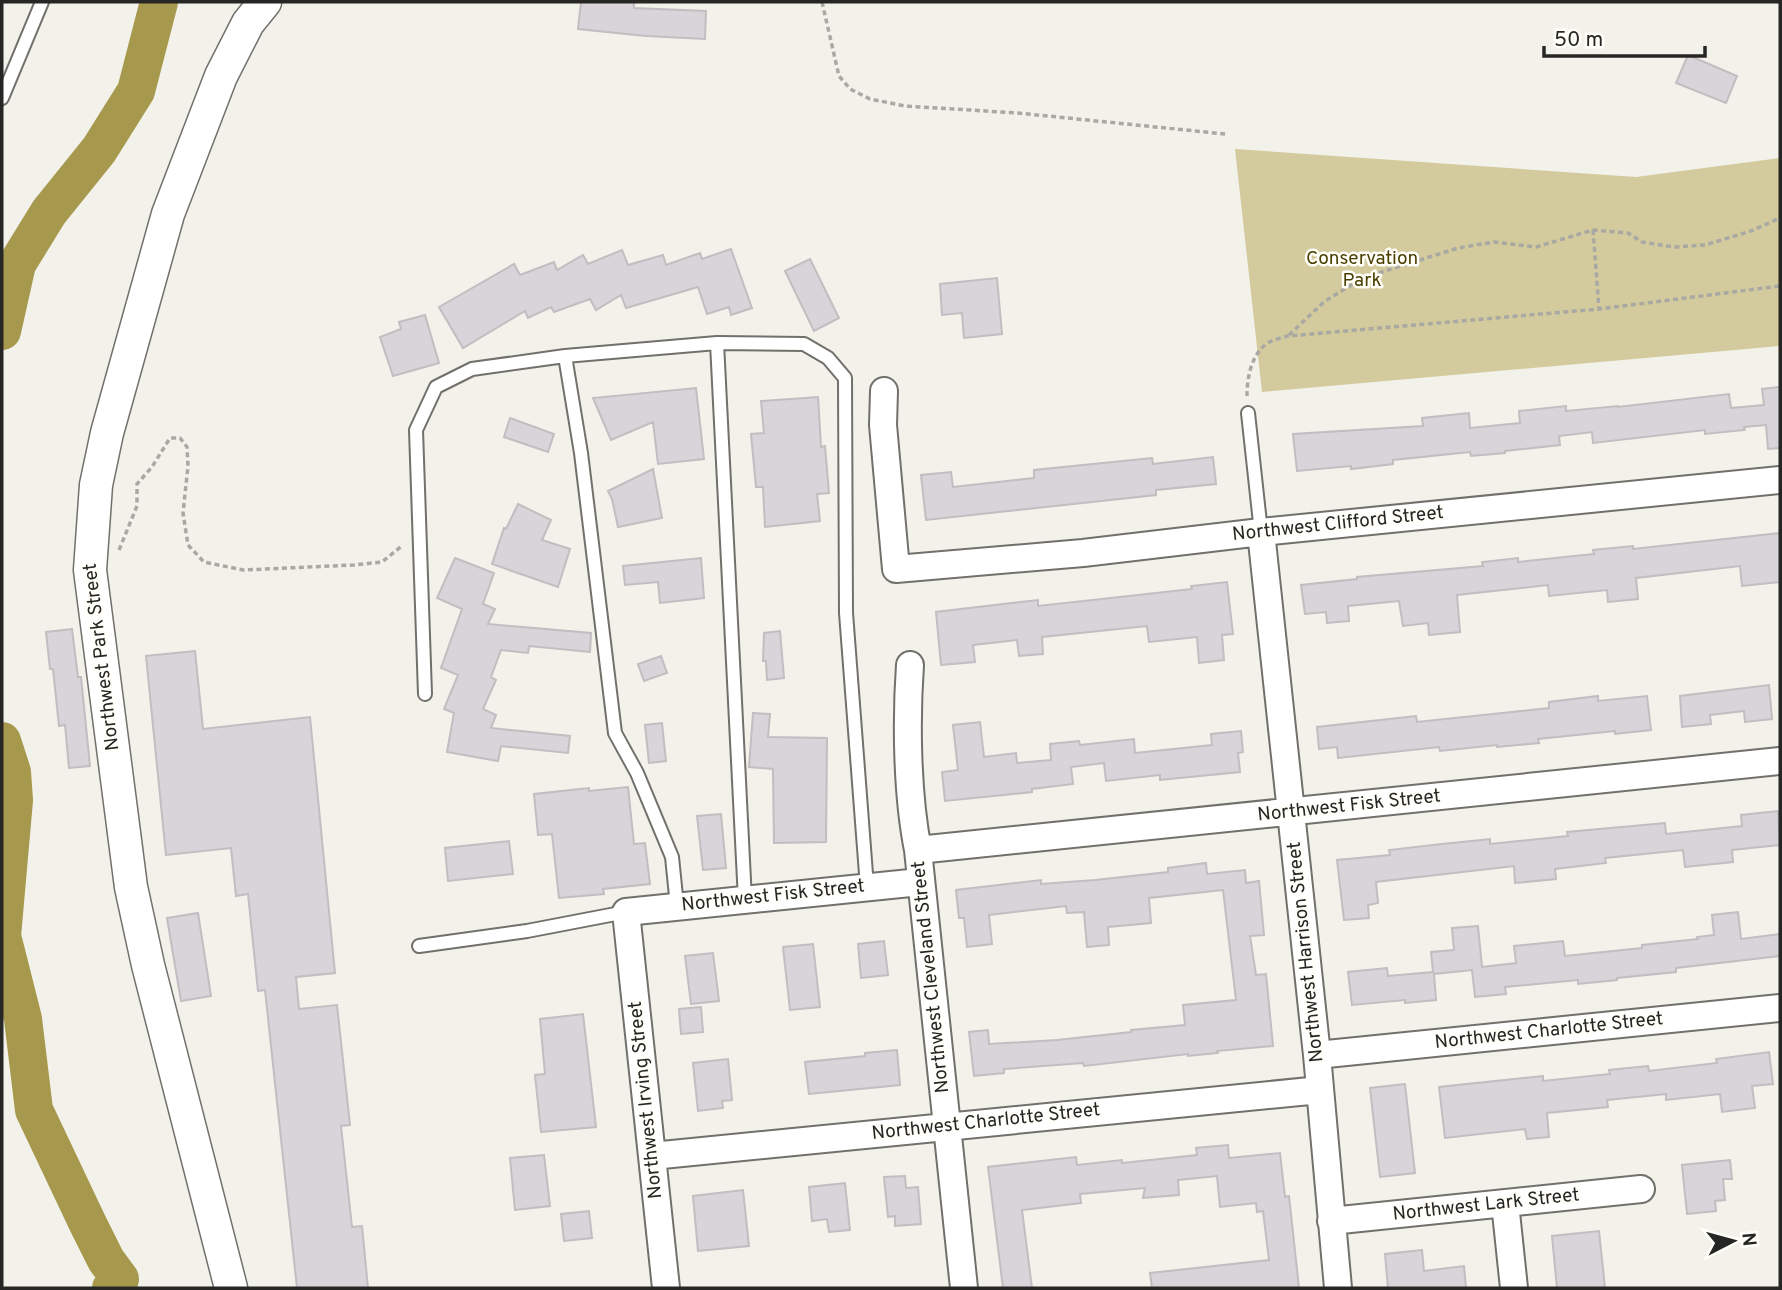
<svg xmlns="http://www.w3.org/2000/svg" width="1782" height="1290" viewBox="0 0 1782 1290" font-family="Overpass,sans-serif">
  <rect width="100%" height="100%" fill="#f2f1ea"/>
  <path fill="#d3cb9d" d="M1235,149L1636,177L1780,158V346L1262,392Z"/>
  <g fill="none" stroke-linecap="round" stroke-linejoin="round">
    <path stroke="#807640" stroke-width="6" d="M120,1279L128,1288"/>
    <path stroke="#a6984c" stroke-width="38" d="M2,331L17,264L49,212L99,150L136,91L159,2
      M2,741L12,772L14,800L2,936L23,1019L34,1110L88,1224L106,1260L120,1279L111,1288"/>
  </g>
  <path fill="#d9d4d9" stroke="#c1bdc1" stroke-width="2" d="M581,2H634V8L706,11L705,39L646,36L578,29Z
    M1688,55L1737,76L1726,103L1676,83Z
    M731,249L752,308L731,315L729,307L707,314L698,287L626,308L621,295L596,310L590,299L554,312L551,307L528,318L525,311L463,348L439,307L514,264L520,275L554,262L557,270L583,255L588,264L622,250L628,265L663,255L666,265L700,253L702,259Z
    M810,259L839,318L814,331L785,271Z
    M997,278L1002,334L964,338L962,313L942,315L940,284Z
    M425,315L439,363L393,376L380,337L401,329L399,322Z
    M1780,387V448L1768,449L1766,425L1744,427L1745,430L1705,434V430L1593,443L1592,432L1559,436L1560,445L1505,451V453L1471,456L1470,452L1393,460V464L1351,469V466L1297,471L1293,434L1423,426L1422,418L1469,413L1470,428L1520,423L1519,411L1566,406V411L1618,406V407L1729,394L1731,408L1764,405L1762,389Z
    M696,388L704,459L658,464L653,422L611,440L593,398Z
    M818,397L821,447L825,446L829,493L817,494L820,521L765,527L763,487H756L751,434L764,433L761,401Z
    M510,418L554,434L548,452L504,437Z
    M1213,457L1216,484L1156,490V495L926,520L921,475L951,472L953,487L1034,478V470L1152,458L1153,464Z
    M653,469L662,518L618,527L612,499L608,491Z
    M518,504L551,520L542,540L570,549L558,587L492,564L504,528L506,529Z
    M1780,533V582L1742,586L1740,566L1636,578L1638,599L1608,602L1607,590L1549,596L1548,585L1457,595L1460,632L1429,635L1428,623L1403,626L1399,601L1348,606L1349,621L1327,623L1326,612L1305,614L1301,585L1357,579V577L1483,566L1482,562L1518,558V562L1594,554L1593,550L1633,546V549Z
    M455,558L494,573L483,604L495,609L488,624L591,633L590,652L529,646L528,653L501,650L491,677L496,680L483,709L496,715L491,728L570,736L568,753L501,746L498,761L447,752L454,713L444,709L458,675L441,668L462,609L437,598Z
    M701,558L704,598L660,603L658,582L625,585L623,566Z
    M1227,582L1233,634L1222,635L1224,660L1199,663L1197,637L1149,642L1147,626L1042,637L1043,654L1019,656L1017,640L973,645L975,662L941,665L936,612L1038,600V606L1111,598L1192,589L1191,586Z
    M72,629L78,677H81L90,766L69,768L65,725L59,726L53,669H50L46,632Z
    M780,631L784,678L767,680L766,661H763L764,633Z
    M195,651L203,729L310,717L335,973L296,977L299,1009L337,1005L350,1125L341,1126L352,1227L362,1226L368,1288H297L265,990L258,991L248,894L236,896L231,848L166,855L146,656Z
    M661,656L667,673L644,681L638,664Z
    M1769,685L1772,719L1745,722L1744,711L1710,715L1711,724L1682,727L1680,696Z
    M1598,696V701L1647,696L1651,730L1615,734V731L1538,739L1539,743L1497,747V745L1440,751L1439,747L1338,758L1337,747L1319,749L1317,727L1416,716L1417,722L1549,708V702Z
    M753,713L770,714L768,737L827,738L826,842L774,843L773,769L749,767Z
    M980,722L984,757L1016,753L1017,763L1051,760L1050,744L1079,741L1080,745L1134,739L1135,753L1212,745L1211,734L1241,731L1243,752L1238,753L1240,772L1160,780V775L1106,781L1104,763L1071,767L1073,784L1032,789V792L945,801L942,772L958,770L953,725Z
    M662,723L666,761L649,763L645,725Z
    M628,787L634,844L645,843L650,884L603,889L604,894L559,898L552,834L538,835L534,794L589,788V791Z
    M1778,811L1780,845L1732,850L1733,862L1685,867L1683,850L1605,858L1606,863L1555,869L1556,879L1515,883L1514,866L1376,882L1378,903L1368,905L1369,918L1344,920L1337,860L1390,855L1389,850L1442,844L1490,839V844L1568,836L1567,832L1665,823L1666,834L1742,826L1741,815Z
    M721,814L726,868L703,870L697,816Z
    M509,841L513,874L448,881L445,848Z
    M1206,863L1207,874L1245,870L1246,883L1259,881L1264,935L1250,936L1256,975L1266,974L1273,1046L1217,1051L1218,1053L1188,1056V1054L1084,1066L1083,1063L1004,1069V1073L974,1076L969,1032L988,1030L989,1044L1057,1040L1131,1032V1030L1185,1025L1183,1005L1236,1000L1223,890L1149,898L1151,923L1108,927L1109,945L1087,947L1084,912L1067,913L1066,906L989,915L992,944L967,947L964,918H959L956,890L1041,880V884L1095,880L1168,872V868Z
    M1738,912L1741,939L1780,934V956L1676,968V972L1617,978V980L1578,984V980L1505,987L1506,994L1475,997L1472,970L1434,974L1436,1000L1405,1003V1000L1352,1005L1348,972L1387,968L1388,976L1433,972L1431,952L1454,950L1452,928L1478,926L1482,967L1516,963L1514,946L1563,941L1565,956L1642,948V945L1698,939L1697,937L1714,935L1712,915Z
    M198,913L211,996L181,1001L167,918Z
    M884,941L888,975L861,978L858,944Z
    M813,944L820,1007L790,1010L783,947Z
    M713,953L719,1001L691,1004L685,956Z
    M701,1007L703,1032L681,1034L679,1009Z
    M583,1014L596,1127L541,1132L535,1075L545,1074L540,1019Z
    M897,1050L900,1085L809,1094L805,1062L865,1056V1053Z
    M1769,1052L1773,1084L1752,1086L1755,1108L1722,1112L1720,1094L1666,1100V1094L1607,1100L1608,1107L1547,1113L1549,1137L1527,1139L1525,1129L1445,1138L1439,1087L1543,1076V1081L1610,1074L1609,1070L1648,1066L1649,1071L1717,1063L1716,1059Z
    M728,1059L732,1100L722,1101L723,1108L698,1111L693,1063Z
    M1405,1084L1415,1173L1380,1177L1370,1088Z
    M1228,1145L1229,1158L1280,1153L1285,1197L1289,1196L1299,1288H1152L1150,1273L1269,1260L1263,1211L1257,1212L1256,1203L1220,1207L1217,1176L1178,1180L1179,1195L1143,1198L1145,1188L1080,1194L1081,1203L1022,1210L1032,1288H1003L988,1167L1076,1157L1077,1165L1122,1160V1163L1197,1155L1196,1148Z
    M544,1155L550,1206L515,1210L510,1158Z
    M1730,1160L1732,1179H1723L1725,1200L1715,1201L1716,1211L1687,1214L1682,1165Z
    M905,1176L906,1188L918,1187L921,1224L895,1226V1216L888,1217L884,1177Z
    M845,1183L850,1230L829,1232L827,1219L812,1221L809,1187Z
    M743,1190L749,1246L698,1251L693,1196Z
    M589,1211L592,1238L564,1241L561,1214Z
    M1599,1231L1605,1288H1557L1552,1236Z
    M1422,1250L1424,1271L1464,1266L1466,1288H1388L1385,1254Z"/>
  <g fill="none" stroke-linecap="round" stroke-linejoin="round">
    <g stroke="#71706b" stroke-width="16">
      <path id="service" d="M2,98L42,2
        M717,343L804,344L828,358L845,378L846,613L867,887
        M565,356L581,453L615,733L637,773L672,857L677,906
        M1248,413L1261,532
        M425,694L416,430L436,387L472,369L565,356L717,343L745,900
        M419,946L527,931L626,912"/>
    </g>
    <g stroke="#71706b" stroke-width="30">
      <path id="minor" d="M884,391L883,425L896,569L1083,553L1261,532L1780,480
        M1261,532L1317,1055L1338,1288
        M910,665C906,721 907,795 918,850L964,1288
        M918,850L1780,761
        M1317,1055L1780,1008
        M652,1156L1320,1090
        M1505,1203L1514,1288
        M1331,1221L1641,1189
        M666,1288L626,912L920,882"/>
    </g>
    <g stroke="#71706b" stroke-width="35">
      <path id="tertiary" d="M231,1288L148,965L131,887L90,570L96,485L107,433L168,214L221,76L248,23L265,2"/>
    </g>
    <path stroke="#a9a8a3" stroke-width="3.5" stroke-dasharray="5 3.5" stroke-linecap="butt" d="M822,2L839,76L850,89L870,99L905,106L1018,113L1225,134
      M1593,230L1599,309
      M1289,335L1325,301L1363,278L1458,248L1494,242L1536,247L1593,230L1628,233L1642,242L1674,247L1705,245L1751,231L1780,218
      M1247,396C1247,378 1251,356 1266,344C1272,340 1281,338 1288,336L1599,309L1780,286
      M119,550L137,506V484L152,467L170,438H180L187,447L188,466L183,513L188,545L204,562L243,570L354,565L382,562L403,545"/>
    <use href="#service" stroke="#fff" stroke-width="12"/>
    <use href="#minor" stroke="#fff" stroke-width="26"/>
    <use href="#tertiary" stroke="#fff" stroke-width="32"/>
  </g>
  <g text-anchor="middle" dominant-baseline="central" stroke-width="5" stroke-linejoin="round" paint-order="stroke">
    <g font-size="19" fill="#493f00" stroke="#fffef8">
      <text x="1362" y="259">Conservation<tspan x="1362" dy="22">Park</tspan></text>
    </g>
    <g font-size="19" fill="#262624" stroke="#fffef8">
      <text transform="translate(1338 524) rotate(-6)">Northwest Clifford Street</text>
      <text transform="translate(102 657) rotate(-97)">Northwest Park Street</text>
      <text transform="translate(1349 806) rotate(-6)">Northwest Fisk Street</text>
      <text transform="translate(773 896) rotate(-6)">Northwest Fisk Street</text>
      <text transform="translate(1306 952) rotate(-96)">Northwest Harrison Street</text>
      <text transform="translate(931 977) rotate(-96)">Northwest Cleveland Street</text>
      <text transform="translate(1549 1031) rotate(-6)">Northwest Charlotte Street</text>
      <text transform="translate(646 1100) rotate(-96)">Northwest Irving Street</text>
      <text transform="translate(986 1122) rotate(-6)">Northwest Charlotte Street</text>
      <text transform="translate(1486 1205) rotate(-6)">Northwest Lark Street</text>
    </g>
  </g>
  <rect width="1782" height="1290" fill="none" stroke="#262624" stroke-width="7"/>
  <g transform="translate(1733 1241) rotate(84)" stroke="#fffef8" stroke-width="5" paint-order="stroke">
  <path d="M0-5L12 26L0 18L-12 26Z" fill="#262624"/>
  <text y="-10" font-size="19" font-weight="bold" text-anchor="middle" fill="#262624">N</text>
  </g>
  <path d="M1544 46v10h161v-10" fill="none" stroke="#262624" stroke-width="3.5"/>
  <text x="1554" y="46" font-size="21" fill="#262624" stroke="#fffef8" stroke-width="5" paint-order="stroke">50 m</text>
</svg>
